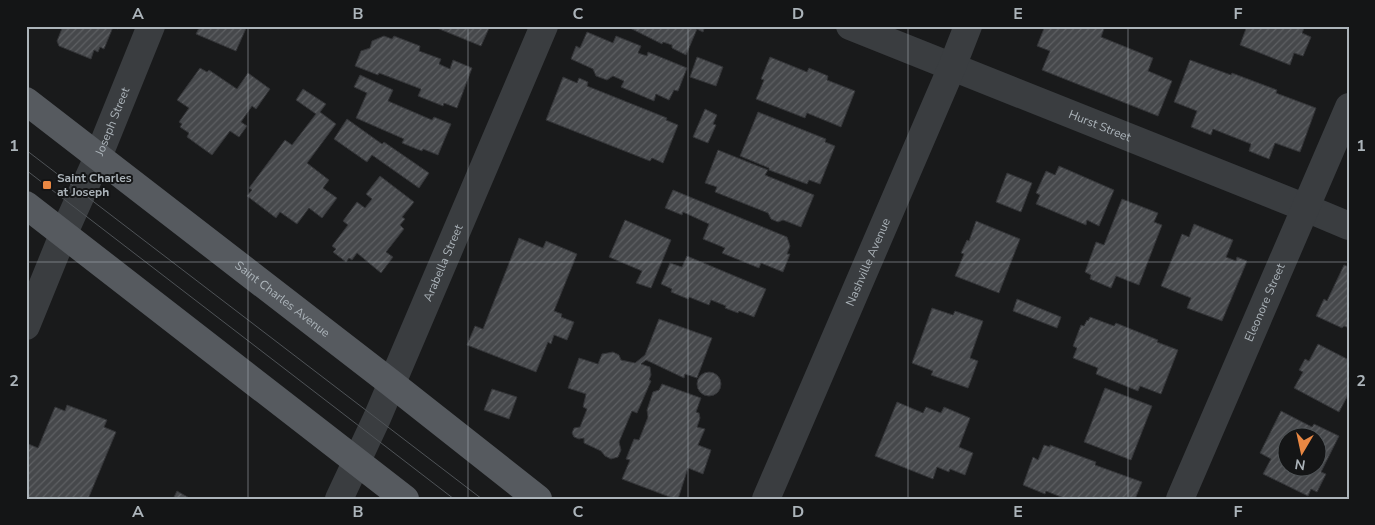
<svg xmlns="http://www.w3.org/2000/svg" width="1375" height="525" viewBox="0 0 1375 525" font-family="'Nunito Sans',sans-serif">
  <defs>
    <pattern id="building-hatch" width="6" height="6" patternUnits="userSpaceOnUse" patternTransform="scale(1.25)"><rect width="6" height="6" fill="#46484b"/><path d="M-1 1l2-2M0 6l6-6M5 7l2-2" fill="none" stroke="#5e6063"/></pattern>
  </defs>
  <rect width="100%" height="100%" fill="#191a1b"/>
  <path fill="url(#building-hatch)" stroke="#333437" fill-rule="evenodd" d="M63,26H119L118,29L113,27L104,49L100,47L98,52L94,50L91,59L59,46L57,41Z
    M200,26H247L236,51L196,34Z
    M432,26H490L481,46Z
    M626,26H705L703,32L697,29L686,55L672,48V45L663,42L662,44Z
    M1045,26H1105L1101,37L1153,58L1148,71L1172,81L1158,116L1042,70L1050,51L1037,46Z
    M1247,26H1305L1302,33L1311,37L1303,56L1294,53L1290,65L1240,45Z
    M587,32L613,43L616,36L641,46L638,53L647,56L648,52L687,68L678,91L674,90L669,100L656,94L654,101L621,87L624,81L613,76L607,80L596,76L593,69L571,59L576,46L580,48Z
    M384,36L392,39L394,36L420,46L419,51L441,59L439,64L450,69L453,60L472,68L457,108L444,103L443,106L418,96L421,89L379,73L378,75L355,66L361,51L370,48L372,41Z
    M697,57L723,67L716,86L690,77Z
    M770,57L807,72L809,68L828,76L827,80L855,91L841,127L807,113L805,118L756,99L764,80L761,79Z
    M1190,60L1231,75L1232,73L1277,90L1276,93L1316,108L1300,152L1275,143L1269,159L1249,151L1251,144L1213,129L1211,135L1191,127L1197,111L1174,102Z
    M200,68L207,72L209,70L237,89L248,73L270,89L256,109L252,106L241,122L247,126L239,137L230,131L212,155L187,137L189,133L180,127L182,124L179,122L189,108L177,100Z
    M360,75L393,90L388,101L432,120L434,117L451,124L438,155L423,149L422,151L402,143L404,139L356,118L367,93L354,87Z
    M563,77L577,83L579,78L588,82L587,86L667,118L666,120L678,125L663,163L652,158L650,161L546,120Z
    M303,89L326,104L320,112L336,124L307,163L329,180L323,188L337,198L322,218L309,208L297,224L280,212L276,218L247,196L252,190L249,188L285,140L292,145L316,114L296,100Z
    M705,109L717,115L713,124L716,125L708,143L693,137Z
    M758,112L826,139L825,142L835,146L820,184L809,180L807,184L769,170V168L740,156Z
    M347,119L382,144L384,142L429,173L419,188L372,155L367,162L334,139Z
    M718,150L768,170L765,175L814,195L801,227L783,220L778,222L771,219L768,213L715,192L717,187L705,183Z
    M1059,166L1114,190L1099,226L1087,220L1086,225L1036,204L1040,195L1036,193L1046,171L1055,175Z
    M1007,173L1032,183L1021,212L996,202Z
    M380,176L414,202L402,217L405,219L400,225L404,229L386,252L393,257L381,273L357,253L352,260L349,258L346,262L333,252L336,249L332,246L348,225L343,221L357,202L365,208L372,199L366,194Z
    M673,190L787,237L790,246L787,254H790L783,272L761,263L759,268L722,253L725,248L703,239L709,224L683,212L682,215L665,208Z
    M1122,199L1158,213L1154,222L1162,225L1139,285L1116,276L1111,288L1090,279L1091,275L1085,272L1096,242L1104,245Z
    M625,220L671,240L651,288L636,283L642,271L609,257Z
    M976,221L1020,239L999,293L955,276L964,254L961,253L967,240L969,241Z
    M1194,224L1233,240L1226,257L1236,261L1237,257L1247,261L1222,321L1187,308L1191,298L1161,286L1182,234L1189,237Z
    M519,238L543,248L546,241L577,254L554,311L562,314L561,317L574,322L567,340L554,335L551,344L548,342L536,372L467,345L475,326L483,329Z
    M687,256L766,289L754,317L739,311L738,313L725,308L726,306L711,300L709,305L689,297L688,299L671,292L672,289L661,284L670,263L682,267Z
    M1344,265L1349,267V328L1344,326L1342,328L1316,316L1324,299L1327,301Z
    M1017,299L1061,317L1057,328L1013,311Z
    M932,308L953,315L955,311L983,321L970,358L978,361L968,388L931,375L933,371L912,363Z
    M1090,317L1114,326L1116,323L1158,340L1157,342L1178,350L1161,394L1140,386L1138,391L1096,374L1098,368L1073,358L1077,348L1073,346L1081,325L1084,326L1087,320L1088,321Z
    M659,319L712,338L697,378L685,374L684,378L646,360L641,364L650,367L651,375L649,380L651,381L637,413L632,411L619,442L621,450L618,457L611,459L605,456L601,451L584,443V438L579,439L574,437L572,433L574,428L580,427L587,409L583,407L586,394L568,388L579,358L598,364L602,354L613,352L619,355L621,360L635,363L645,355Z
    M1318,344L1349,360V393L1339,412L1294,388L1303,372L1299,370L1305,359L1309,361Z
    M697 384a12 12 0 1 1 24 0a12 12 0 1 1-24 0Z
    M662,384L701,398L696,412L699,413L700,418L697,427L705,429L698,445L711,450L703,474L688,468L678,499H675L622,479L630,460L626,459L634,439L639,440L648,417L647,410L653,392L659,390Z
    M1105,388L1152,406L1131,460L1084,442Z
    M492,389L517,397L509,419L484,410Z
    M897,402L923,413L926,407L941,413L944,407L970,418L959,447L973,453L965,475L950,469L949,472L937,467L933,479L875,456Z
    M67,405L107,420L104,427L116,432L88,499H30L26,497V475L28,471H26V443L38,448L55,407L65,411Z
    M1281,411L1312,427L1314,424L1339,436L1321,472L1326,474L1317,492L1311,489L1308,496L1263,474L1271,459L1260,453ZM1288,438H1318V468H1288Z
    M1044,445L1050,447V445L1096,462L1095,465L1142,482L1135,499H1066L1046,491L1045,494L1023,485L1033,457L1038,460Z
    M177,491L191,499H173Z"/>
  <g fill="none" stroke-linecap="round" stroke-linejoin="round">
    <g stroke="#3a3d40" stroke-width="28">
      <path id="s1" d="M850,26L1306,208L1349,226"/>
      <path id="s2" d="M26,326L63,235L98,157L151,26"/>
      <path id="s3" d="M339,499L377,418L544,26"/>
      <path id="s4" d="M766,499L952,67L968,26"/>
      <path id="s5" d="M1180,499L1349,107"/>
    </g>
    <g stroke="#565a5f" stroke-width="28">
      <path id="s6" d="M26,101L391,383L538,499"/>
      <path d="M26,205L405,499"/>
    </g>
    <path stroke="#4f5357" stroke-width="1" d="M26,150L482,499
      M26,170L454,499"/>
  </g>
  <path fill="none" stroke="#acb4ba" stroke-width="1" stroke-opacity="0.55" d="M248,26V499M468,26V499M688,26V499M908,26V499M1128,26V499M26,262H1349"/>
  <rect fill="#ea8843" stroke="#141516" stroke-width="2" x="42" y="180" width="10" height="10" rx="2.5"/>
  <g text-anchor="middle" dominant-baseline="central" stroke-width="4" stroke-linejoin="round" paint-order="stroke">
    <g font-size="12" fill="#acb4ba" stroke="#141516">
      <text stroke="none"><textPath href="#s2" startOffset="222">Joseph Street</textPath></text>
      <text stroke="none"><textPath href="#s1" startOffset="269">Hurst Street</textPath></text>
      <text stroke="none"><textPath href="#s3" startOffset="258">Arabella Street</textPath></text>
      <text stroke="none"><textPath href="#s4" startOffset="258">Nashville Avenue</textPath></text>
      <text stroke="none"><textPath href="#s6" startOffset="324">Saint Charles Avenue</textPath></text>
      <text stroke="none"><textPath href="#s5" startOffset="214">Eleonore Street</textPath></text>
    </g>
    <g font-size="12" font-weight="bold" fill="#acb4ba" stroke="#141516" text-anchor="start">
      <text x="57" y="178">Saint Charles<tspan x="57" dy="14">at Joseph</tspan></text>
    </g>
  </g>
  <rect width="1375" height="525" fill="none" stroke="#141516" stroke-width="55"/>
  <g transform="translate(1302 452) rotate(189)"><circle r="24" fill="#141516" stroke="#515558"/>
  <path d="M0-4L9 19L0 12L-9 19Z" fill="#ea8843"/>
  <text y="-8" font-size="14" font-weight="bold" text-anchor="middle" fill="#acb4ba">N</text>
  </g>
  <rect x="28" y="28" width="1320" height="470" fill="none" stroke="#acb4ba" stroke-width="2"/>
  <g font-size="16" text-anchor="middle" font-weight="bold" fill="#acb4ba">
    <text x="138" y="19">A</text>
    <text x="358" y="19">B</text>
    <text x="578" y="19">C</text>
    <text x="798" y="19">D</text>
    <text x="1018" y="19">E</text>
    <text x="1238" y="19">F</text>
    <text x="14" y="151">1</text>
    <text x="1361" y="151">1</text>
    <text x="14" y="386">2</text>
    <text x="1361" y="386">2</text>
    <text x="138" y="517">A</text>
    <text x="358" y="517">B</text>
    <text x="578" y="517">C</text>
    <text x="798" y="517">D</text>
    <text x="1018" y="517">E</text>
    <text x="1238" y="517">F</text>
  </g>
</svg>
